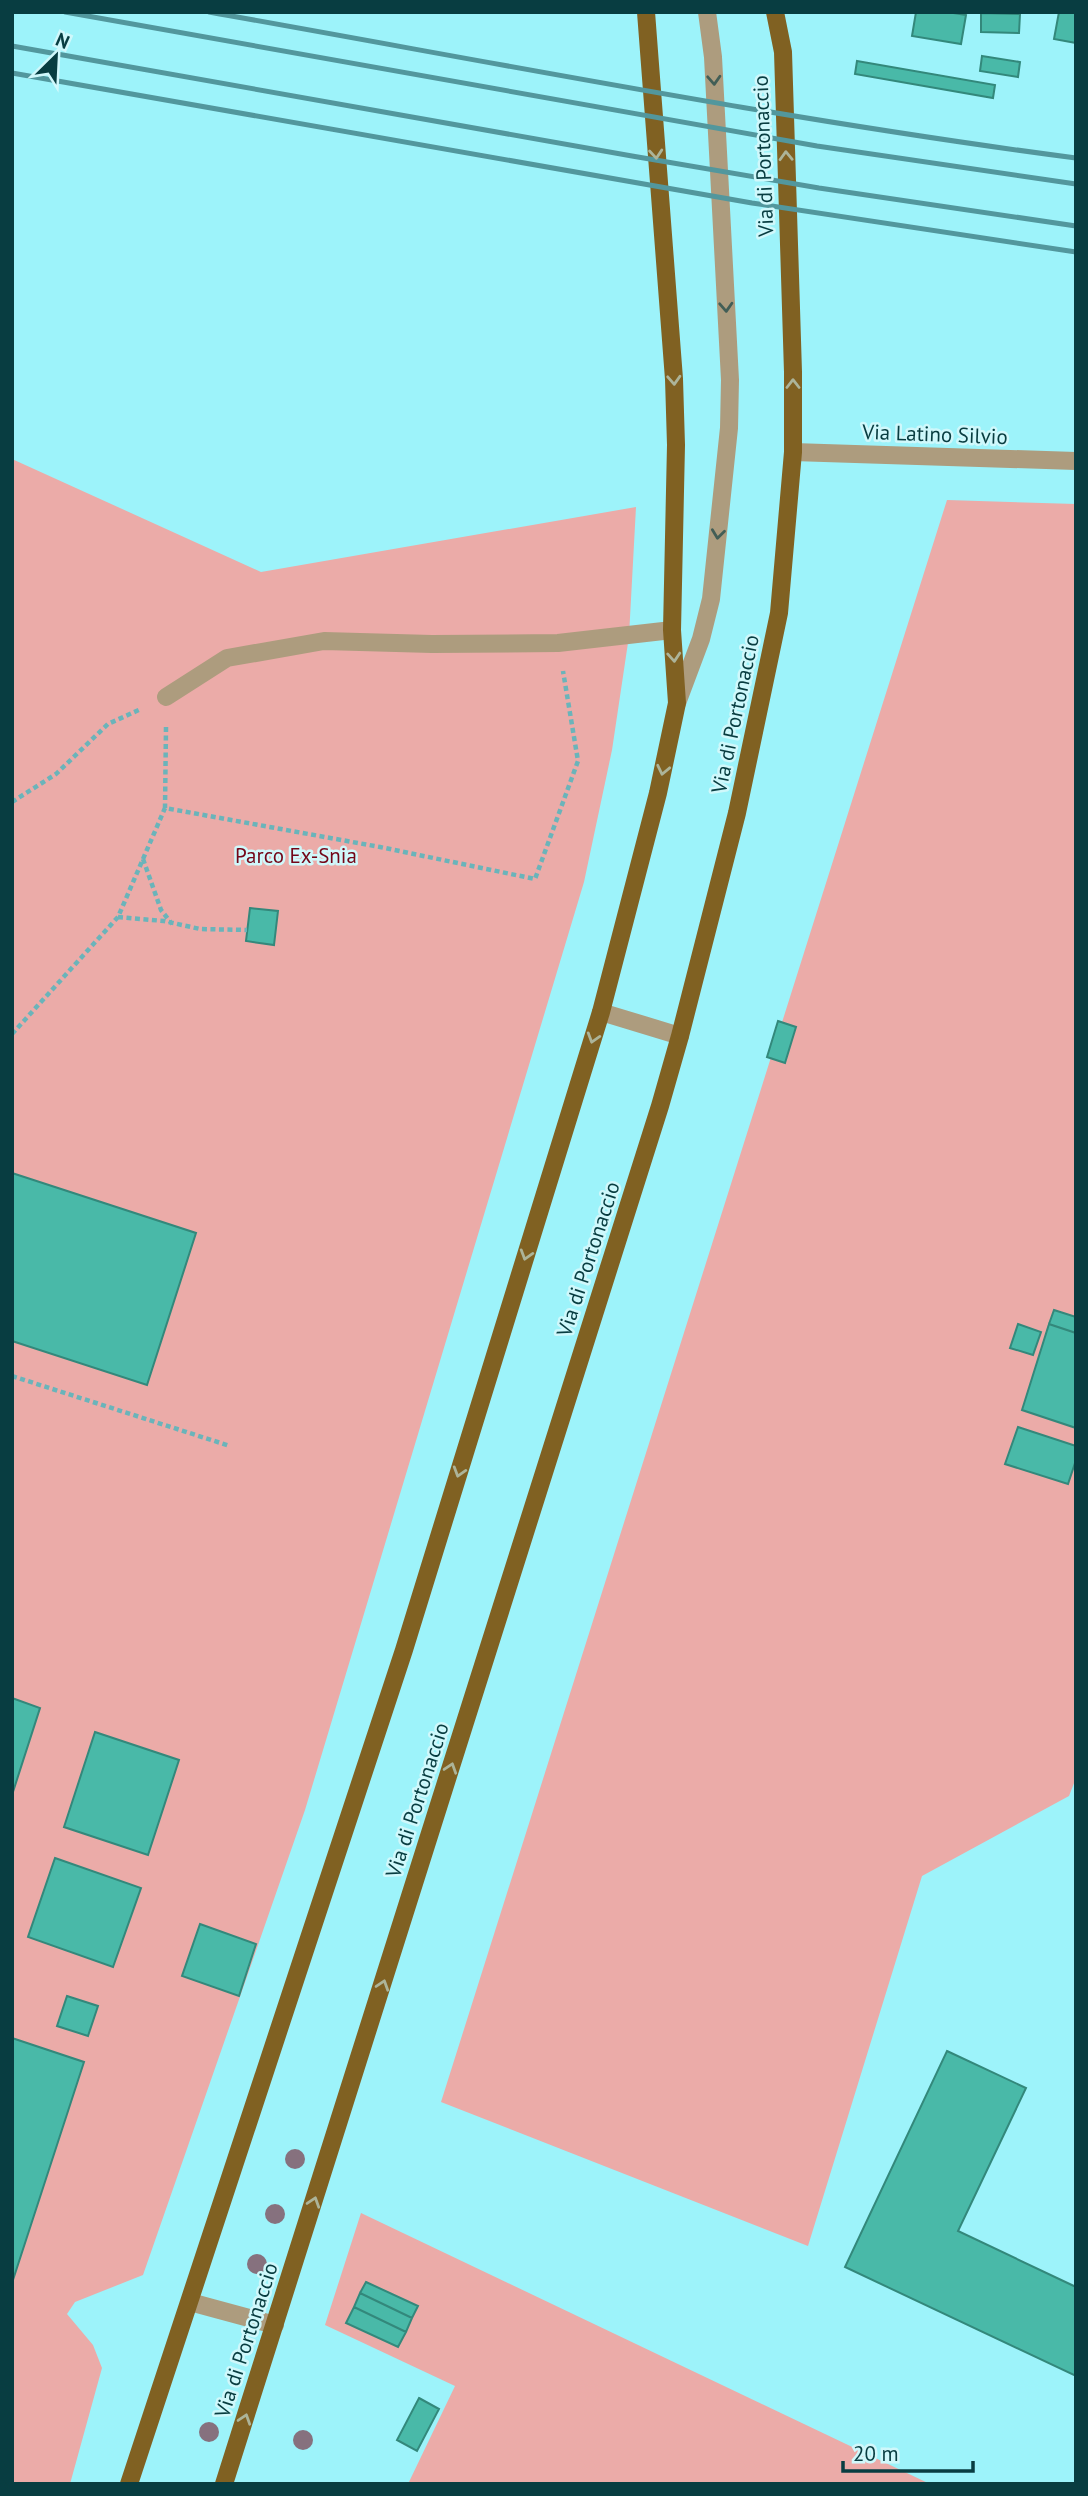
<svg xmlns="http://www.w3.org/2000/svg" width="1088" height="2496" viewBox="0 0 1088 2496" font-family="'PT Sans',sans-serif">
  <rect width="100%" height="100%" fill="#9df3fa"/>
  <path fill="#ebaba8" d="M12,459L261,572L636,507L629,636L612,750L584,882L305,1810L143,2275L75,2302L67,2314L93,2345L102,2368L70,2484H12Z
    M947,500L1076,504V1778L1069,1796L922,1876L808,2246L441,2102Z
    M361,2213L930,2484H408L455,2386L325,2325Z"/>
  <path fill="#49b9a8" stroke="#33887b" stroke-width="2" d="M916,12H947L966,15L961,44L912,36Z
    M1059,12H1076V43L1054,39Z
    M981,13L1020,14L1019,33L981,32Z
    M982,56L1020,62L1018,77L980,71Z
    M857,61L995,85L993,98L855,74Z
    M250,908L278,911L274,945L246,941Z
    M778,1021L796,1027L785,1063L767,1057Z
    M12,1173L196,1233L147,1385L12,1341Z
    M1054,1310L1076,1317V1333L1049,1324Z
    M1018,1324L1041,1332L1033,1355L1010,1348Z
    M1049,1324L1076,1333V1428L1022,1410Z
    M1018,1427L1076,1446V1460L1068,1484L1005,1464Z
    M12,1698L40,1708L12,1795Z
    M95,1732L179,1760L148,1855L64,1827Z
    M55,1858L141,1888L113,1967L28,1937Z
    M200,1924L256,1944L239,1996L182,1976Z
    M67,1996L98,2006L88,2036L57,2026Z
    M12,2038L84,2062L12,2283Z
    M947,2051L1026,2088L958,2231L1076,2287V2376L845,2267Z
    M366,2282L418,2306L412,2318L360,2293Z
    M360,2293L412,2318L406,2332L354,2307Z
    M354,2307L406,2332L398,2347L346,2323Z
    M419,2398L439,2409L417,2451L397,2440Z"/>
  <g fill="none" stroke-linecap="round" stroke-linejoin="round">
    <path stroke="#6ab4ba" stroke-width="4.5" stroke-dasharray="5 3.5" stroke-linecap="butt" d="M166,727L165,808L380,847L535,879L578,761L563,671
      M12,802L56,774L108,724L141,709
      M143,859L161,910L172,924
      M118,917L164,921L200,929L247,930
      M12,1034L118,917L165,808
      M12,1376L230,1446"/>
    <path stroke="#ad9c7e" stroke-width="18" d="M793,452L1076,461
      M166,697L227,658L324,641L432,644L558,643L672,630
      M677,703L701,639L711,599L729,428L730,380L713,57L707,12
      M601,1012L680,1036
      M190,2302L275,2325"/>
    <path stroke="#806122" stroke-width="18" d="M129,2484L404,1650L601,1012L658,793L677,703L672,630L676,445L674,379L646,12
      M224,2484L660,1106L680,1036L737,813L779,613L793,452V372L783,52L775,12"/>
    <path stroke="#52979d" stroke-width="5" d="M65,12L817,146L1076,184
      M209,12C497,63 785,120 1076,158
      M12,46L632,156L819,188L1076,226
      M12,73L752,203L1076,252"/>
  </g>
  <g fill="#86717e">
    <circle cx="295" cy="2159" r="10"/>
    <circle cx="275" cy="2214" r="10"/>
    <circle cx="257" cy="2264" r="10"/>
    <circle cx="209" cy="2432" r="10"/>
    <circle cx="303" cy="2440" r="10"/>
  </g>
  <defs><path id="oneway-chevron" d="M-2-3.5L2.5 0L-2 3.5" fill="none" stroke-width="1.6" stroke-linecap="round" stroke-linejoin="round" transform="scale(1.75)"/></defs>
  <g stroke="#425e56">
    <use href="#oneway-chevron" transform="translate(714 80) rotate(87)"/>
    <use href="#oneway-chevron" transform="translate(726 307) rotate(87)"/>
    <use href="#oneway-chevron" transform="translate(718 534) rotate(97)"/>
  </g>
  <g stroke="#acb499">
    <use href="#oneway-chevron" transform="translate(656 154) rotate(85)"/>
    <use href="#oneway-chevron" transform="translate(786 156) rotate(-92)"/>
    <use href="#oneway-chevron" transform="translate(674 380) rotate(87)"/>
    <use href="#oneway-chevron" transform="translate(793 384) rotate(-90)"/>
    <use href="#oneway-chevron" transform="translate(674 657) rotate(86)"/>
    <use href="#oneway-chevron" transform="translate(663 770) rotate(102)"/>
    <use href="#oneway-chevron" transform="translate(593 1038) rotate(107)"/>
    <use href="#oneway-chevron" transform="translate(526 1255) rotate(107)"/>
    <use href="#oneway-chevron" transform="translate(459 1472) rotate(107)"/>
    <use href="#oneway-chevron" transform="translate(451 1768) rotate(-72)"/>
    <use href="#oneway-chevron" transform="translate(383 1985) rotate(-72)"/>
    <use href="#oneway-chevron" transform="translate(314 2202) rotate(-72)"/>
    <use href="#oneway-chevron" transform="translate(245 2419) rotate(-72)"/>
  </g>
  <g text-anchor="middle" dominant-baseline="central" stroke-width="5" stroke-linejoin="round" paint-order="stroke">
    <g font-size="21" fill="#083d41" stroke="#d0f8fb">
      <text transform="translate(763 156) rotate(-92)">Via di Portonaccio</text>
      <text transform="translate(935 434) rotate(2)">Via Latino Silvio</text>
      <text transform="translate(735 714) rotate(-78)">Via di Portonaccio</text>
      <text transform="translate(588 1259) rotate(-72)">Via di Portonaccio</text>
      <text transform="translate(417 1800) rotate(-72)">Via di Portonaccio</text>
      <text transform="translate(246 2340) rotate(-72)">Via di Portonaccio</text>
    </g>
    <g font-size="21" fill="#740618" stroke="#d0f8fb">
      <text x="296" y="855">Parco Ex-Snia</text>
    </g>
  </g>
  <rect width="1088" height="2496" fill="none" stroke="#083d41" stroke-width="28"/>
  <g transform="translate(56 56) rotate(24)" stroke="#d0f8fb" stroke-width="5" paint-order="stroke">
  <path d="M0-5L12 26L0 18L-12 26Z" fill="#083d41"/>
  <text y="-10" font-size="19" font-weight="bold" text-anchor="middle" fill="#083d41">N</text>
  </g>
  <path d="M843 2461v10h130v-10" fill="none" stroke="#083d41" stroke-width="3.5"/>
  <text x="853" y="2461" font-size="21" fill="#083d41" stroke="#d0f8fb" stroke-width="5" paint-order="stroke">20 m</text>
</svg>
